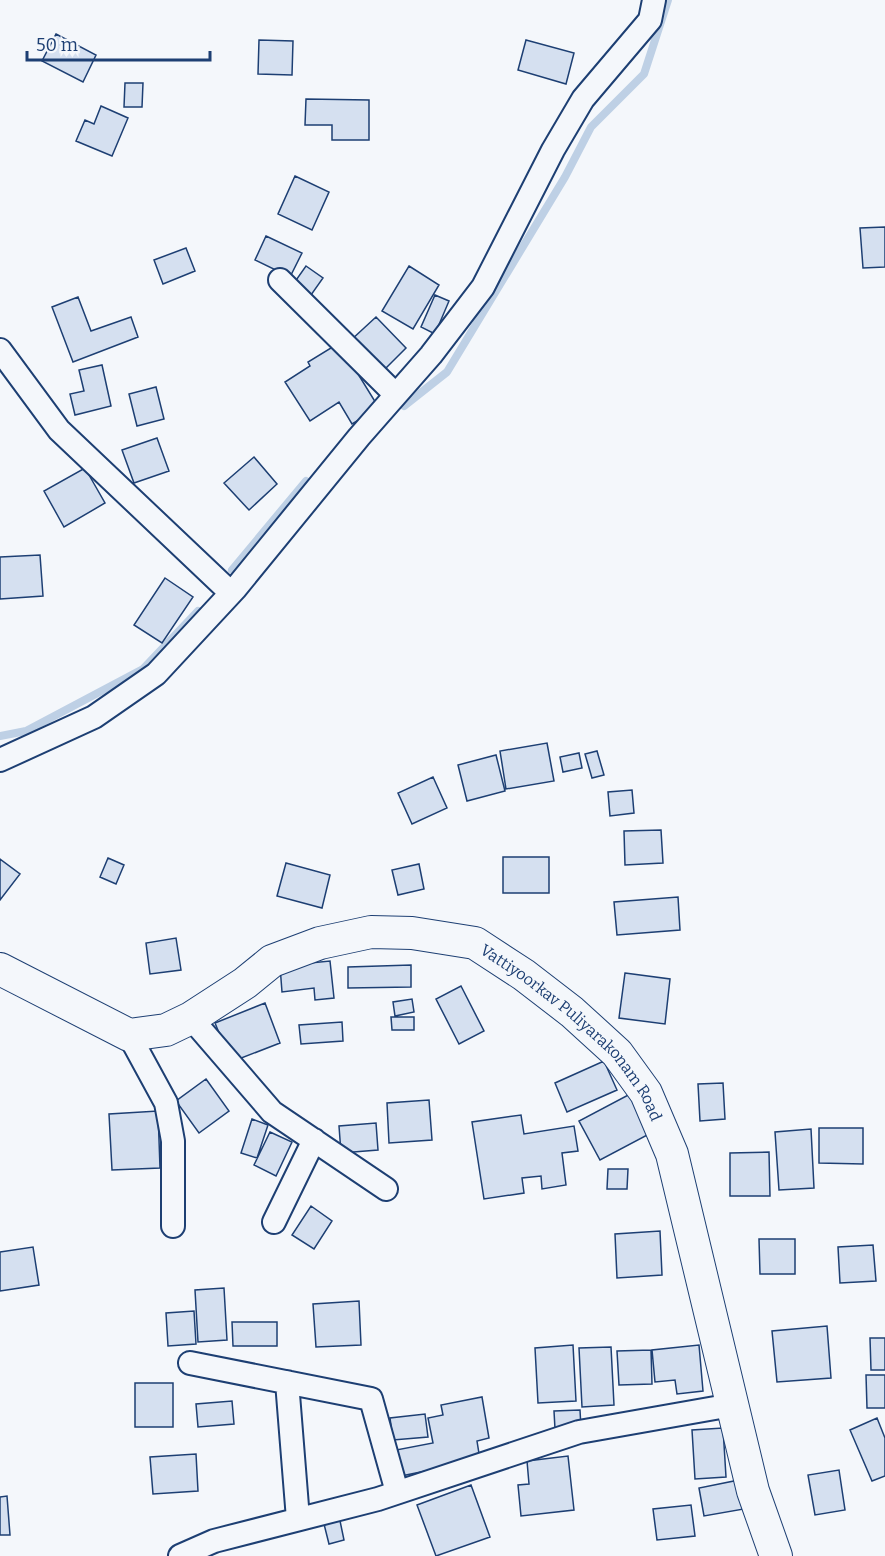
<svg xmlns="http://www.w3.org/2000/svg" width="885" height="1556" viewBox="0 0 885 1556" font-family="Bitter,serif">
  <rect width="100%" height="100%" fill="#f4f7fb"/>
  <g fill="none" stroke-linecap="round" stroke-linejoin="round">
    <path stroke="#bed0e5" stroke-width="8" d="M404,406L447,372L565,177L591,127L644,74L668,0
      M232,570L306,481
      M0,736L26,731L143,669L198,611"/>
  </g>
  <path fill="#d5e0f0" stroke="#1d3f73" stroke-width="1.5" d="M56,34L96,55L83,82L42,61Z
    M259,40L293,41L292,75L258,74Z
    M526,40L574,53L566,84L518,70Z
    M125,83H143L142,107H124Z
    M306,99L369,100V140H332V125H305Z
    M101,106L128,118L112,156L76,141L85,120L94,124Z
    M295,176L329,192L312,230L278,214Z
    M885,227V267L863,268L860,228Z
    M266,236L302,253L290,277L255,260Z
    M186,248L195,271L163,284L154,260Z
    M306,266L323,278L311,295L294,283Z
    M409,266L439,285L413,329L382,311Z
    M435,295L449,301L435,334L421,327Z
    M78,297L91,331L131,317L138,337L73,362L52,307Z
    M376,317L406,348L381,373L350,341Z
    M339,343L379,408L352,424L339,402L310,421L285,382L310,366L308,362Z
    M102,365L111,406L75,415L70,394L84,391L79,370Z
    M156,387L164,419L137,426L129,394Z
    M157,438L169,471L134,483L122,450Z
    M254,457L277,484L249,510L224,483Z
    M85,468L105,503L64,527L44,491Z
    M40,555L43,596L0,599V557Z
    M165,578L193,597L162,643L134,625Z
    M547,743L554,781L506,789L500,751Z
    M597,751L604,775L592,778L585,754Z
    M579,753L582,768L563,772L560,757Z
    M496,755L505,791L467,801L458,765Z
    M433,777L447,808L412,824L398,793Z
    M632,790L634,813L610,816L608,792Z
    M661,830L663,863L625,865L624,831Z
    M503,857H549V893H503Z
    M108,858L124,865L116,884L100,877Z
    M0,859L20,874L0,900Z
    M286,863L330,875L322,908L277,896Z
    M419,864L424,889L398,895L392,870Z
    M678,897L680,930L617,935L614,902Z
    M176,938L181,970L150,974L146,943Z
    M330,961L334,998L315,1000L314,988L282,992L280,966Z
    M411,965V987L348,988V967Z
    M625,973L670,979L665,1024L619,1018Z
    M461,986L484,1031L459,1044L436,999Z
    M412,999L414,1012L395,1016L393,1002Z
    M265,1003L280,1043L231,1062L215,1023Z
    M391,1017H414V1030H392Z
    M342,1022L343,1041L301,1044L299,1025Z
    M604,1061L617,1090L567,1112L555,1083Z
    M206,1079L229,1111L199,1133L176,1101Z
    M723,1083L725,1119L700,1121L698,1084Z
    M632,1093L653,1132L600,1160L579,1121Z
    M429,1100L432,1140L389,1143L387,1103Z
    M158,1111L160,1168L112,1170L109,1114Z
    M521,1115L524,1134L574,1126L578,1151L562,1153L566,1185L542,1189L541,1176L522,1178L524,1193L484,1199L472,1122Z
    M252,1119L268,1125L257,1158L241,1153Z
    M376,1123L378,1150L341,1153L339,1126Z
    M819,1128H863V1164L819,1163Z
    M811,1129L814,1188L779,1190L775,1132Z
    M270,1132L292,1142L276,1176L254,1165Z
    M769,1152L770,1196H730V1153Z
    M608,1169H628L627,1189H607Z
    M311,1206L332,1221L314,1249L292,1235Z
    M660,1231L662,1275L617,1278L615,1234Z
    M759,1239H795V1274H760Z
    M873,1245L876,1281L840,1283L838,1247Z
    M33,1247L39,1285L0,1291V1252Z
    M224,1288L227,1340L198,1342L195,1290Z
    M359,1301L361,1345L316,1347L313,1304Z
    M194,1311L196,1344L168,1346L166,1313Z
    M232,1322H277V1346H233Z
    M827,1326L831,1378L777,1382L772,1331Z
    M870,1338H885V1370H871Z
    M573,1345L576,1401L538,1403L535,1348Z
    M699,1345L703,1391L677,1394L675,1380L655,1382L652,1350Z
    M611,1347L614,1405L582,1407L579,1348Z
    M651,1350L652,1384L619,1385L617,1351Z
    M866,1375H885V1408H867Z
    M135,1383H173V1427H135Z
    M482,1397L489,1438L477,1441L480,1460L401,1476L396,1450L433,1443L428,1418L443,1415L441,1405Z
    M232,1401L234,1424L198,1427L196,1404Z
    M580,1410L581,1428L555,1429L554,1411Z
    M425,1414L428,1437L393,1440L390,1418Z
    M877,1418L885,1438V1476L872,1481L850,1430Z
    M723,1428L726,1477L695,1479L692,1430Z
    M196,1454L198,1491L153,1494L150,1457Z
    M568,1456L574,1510L521,1516L518,1485L529,1484L527,1461Z
    M839,1470L845,1510L815,1515L808,1475Z
    M739,1480L744,1509L704,1516L699,1488Z
    M471,1485L490,1537L436,1556L417,1505Z
    M7,1496L10,1535H0V1497Z
    M691,1505L695,1536L657,1540L653,1509Z
    M339,1516L344,1540L329,1544L323,1520Z"/>
  <g fill="none" stroke-linecap="round" stroke-linejoin="round">
    <g stroke="#1d3f73" stroke-width="26">
      <path id="minor" d="M280,280L395,394
        M0,350L59,430L231,593
        M0,760L94,717L156,674L235,589L359,437L431,355L483,287L553,150L583,99L650,20L654,0
        M191,1018L272,1112L386,1189
        M129,1035L166,1103L173,1141V1226
        M274,1222L314,1140
        M190,1363L371,1399L397,1492
        M287,1382L298,1519
        M180,1556L214,1541L378,1499L579,1432L732,1405"/>
    </g>
    <g stroke="#1d3f73" stroke-width="34">
      <g id="secondary">
        <path id="s1" d="M0,969L129,1035L166,1030L191,1018L245,983L272,961L320,943L371,932L412,933L475,943L524,975L572,1012L617,1053L646,1093L672,1154L753,1491L776,1556"/>
      </g>
    </g>
    <use href="#minor" stroke="#f4f7fb" stroke-width="22"/>
    <use href="#secondary" stroke="#f4f7fb" stroke-width="32"/>
  </g>
  <g text-anchor="middle" dominant-baseline="central" stroke-width="4.5" stroke-linejoin="round" paint-order="stroke">
    <g font-size="16" fill="#1d3f73" stroke="#f4f7fb">
      <text stroke="none"><textPath href="#s1" startOffset="651">Vattiyoorkav Puliyarakonam Road</textPath></text>
    </g>
  </g>
  <path d="M27 51v9h183v-9" fill="none" stroke="#1d3f73" stroke-width="3"/>
  <text x="36" y="51" font-size="18" fill="#1d3f73" stroke="#f4f7fb" stroke-width="4.5" paint-order="stroke">50 m</text>
</svg>
